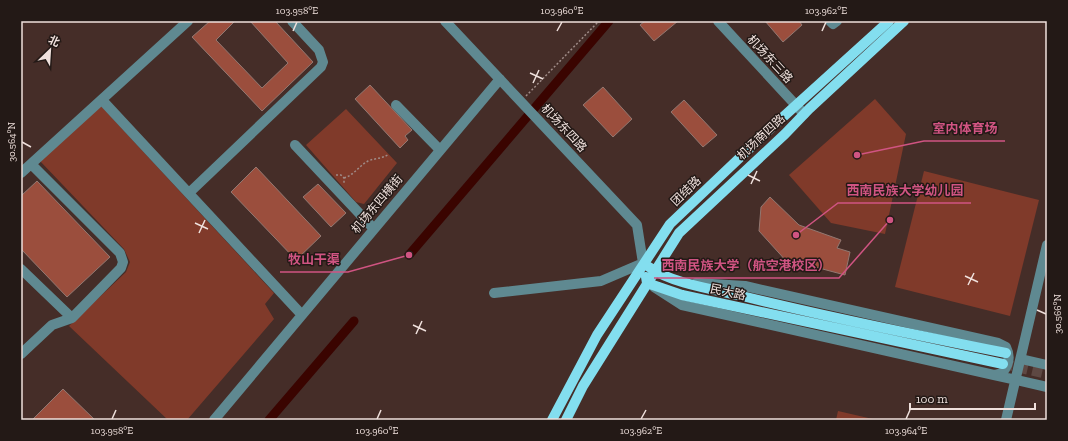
<svg xmlns="http://www.w3.org/2000/svg" width="1068" height="441" viewBox="0 0 1068 441" font-family="'Zilla Slab','Noto Sans SC',serif">
  <rect width="100%" height="100%" fill="#452d28"/>
  <path fill="#803a2a" d="M875,99L906,134L885,234L831,223L789,175Z
    M101,106L274,293L265,304L274,319L187,420H168L69,326L126,272L130,262L124,249L40,161Z
    M346,109L397,163L364,204L356,202L306,145Z
    M924,171L1039,200L1010,316L895,287Z
    M838,411L877,420H836Z"/>
  <g fill="none" stroke-linecap="round" stroke-linejoin="round">
    <path stroke="#3a0400" stroke-width="9" d="M409,255L609,21
      M269,420L354,321"/>
  </g>
  <path fill="#9b4e3d" stroke="#937871" d="M210,21H235L216,40L262,88L288,63L250,21H275L313,62L262,111L192,37Z
    M645,21H678L654,41L640,25Z
    M765,21H799L802,25L783,42Z
    M370,85L412,130L405,136L408,140L400,148L355,99Z
    M603,87L632,119L613,137L583,105Z
    M684,100L717,135L703,147L671,112Z
    M256,167L321,236L296,260L231,192Z
    M37,181L110,257L67,297L21,249V196Z
    M318,184L346,213L331,227L303,197Z
    M770,197L799,225L841,240L837,248L850,252L845,275L804,264L788,263L759,231L761,207Z
    M63,389L95,420H32Z"/>
  <g fill="none" stroke-linecap="round" stroke-linejoin="round">
    <path stroke="#5e4843" stroke-width="10" stroke-dasharray="10 5" stroke-linecap="butt" d="M1003,364L1047,374"/>
    <path stroke="#9f8b87" stroke-width="1.5" stroke-dasharray="2 2" stroke-linecap="butt" d="M526,96L599,21
      M336,175H341L344,178V184
      M344,178C354,175 359,166 368,161C375,158 382,159 389,154"/>
    <path stroke="#5f8991" stroke-width="10" d="M445,21L637,225L643,263L601,281L494,293
      M718,21L804,114
      M830,21L833,24L837,21
      M102,100L302,315
      M396,105L440,150
      M295,145L374,229
      M21,173L188,21
      M189,193L321,67L323,62L319,50L292,21
      M21,269L72,318L121,268L123,262L120,253L31,164
      M654,287L682,305L994,375L1002,373C1009,365 1011,357 1006,347L998,343L745,286L696,283
      M21,354L52,325L72,318
      M1021,359L1047,365
      M994,375L1047,387
      M214,420L500,79
      M1006,420L1047,245"/>
    <path stroke="#83deef" stroke-width="10" d="M649,267C671,283 711,289 738,295C827,317 916,335 1006,353
      M646,277L647,283L682,295L1003,364
      M552,420L597,335L670,224L772,127L889,21
      M566,420L583,386L679,233L785,134L809,109L904,21"/>
  </g>
  <path fill="none" stroke="#efe0dc" stroke-width="1.5" d="M293,31L297,22M557,31L562,22M822,31L826,22M530,73L543,79M533,83L539,70M22,142L31,147M748,175L760,181M751,184L757,171M195,223L208,229M199,233L205,220M965,276L978,282M968,285L974,273M1037,310L1046,314M413,325L426,331M416,334L422,321M112,419L116,410M377,419L381,410M641,419L646,410M906,419L910,410"/>
  <g text-anchor="middle" dominant-baseline="central" stroke-width="3" stroke-linejoin="round" paint-order="stroke">
    <g font-size="12" fill="#efe0dc" stroke="#231916">
      <text transform="translate(770 59) rotate(47)">机场东三路</text>
      <text transform="translate(564 128) rotate(47)">机场东四路</text>
      <text transform="translate(761 137) rotate(-43)">机场南四路</text>
      <text transform="translate(686 191) rotate(-44)">团结路</text>
      <text transform="translate(377 204) rotate(-50)">机场东四横街</text>
      <text transform="translate(728 292) rotate(12)">民大路</text>
    </g>
  </g>
  <path fill="none" stroke="#d05482" stroke-width="1.5" d="M857 155L924 141H1005M796 235L838 203H971M409 255L348 272H280M890 220L839 278H654"/>
  <g fill="#d05482" stroke="#231916" stroke-width="1.5">
    <circle cx="857" cy="155" r="4"/>
    <circle cx="796" cy="235" r="4"/>
    <circle cx="409" cy="255" r="4"/>
    <circle cx="890" cy="220" r="4"/>
  </g>
  <g font-size="13" text-anchor="middle" font-weight="bold" fill="#d05482" stroke="#231916" stroke-width="3" stroke-linejoin="round" paint-order="stroke">
    <text x="965" y="133">室内体育场</text>
    <text x="905" y="195">西南民族大学幼儿园</text>
    <text x="314" y="264">牧山干渠</text>
    <text x="746" y="270">西南民族大学（航空港校区）</text>
  </g>
  <rect width="1068" height="441" fill="none" stroke="#231916" stroke-width="44"/>
  <g transform="translate(50 50) rotate(25)" stroke="#231916" stroke-width="3" paint-order="stroke">
  <path d="M0-3L7 15L0 10L-7 15Z" fill="#efe0dc"/>
  <text y="-6" font-size="11" font-weight="bold" text-anchor="middle" fill="#efe0dc">北</text>
  </g>
  <path d="M910 403v6h125v-6" fill="none" stroke="#efe0dc" stroke-width="2"/>
  <text x="916" y="403" font-size="12" fill="#efe0dc" stroke="#231916" stroke-width="3" paint-order="stroke">100 m</text>
  <rect x="22" y="22" width="1024" height="397" fill="none" stroke="#efe0dc" stroke-width="1.5"/>
  <g font-size="10" text-anchor="middle" fill="#efe0dc">
    <text x="297" y="14">103.958°E</text>
    <text x="562" y="14">103.960°E</text>
    <text x="826" y="14">103.962°E</text>
    <text transform="translate(11 142) rotate(-90)" y="4">30.564°N</text>
    <text transform="translate(1057 314) rotate(-90)" y="4">30.566°N</text>
    <text x="112" y="434">103.958°E</text>
    <text x="377" y="434">103.960°E</text>
    <text x="641" y="434">103.962°E</text>
    <text x="906" y="434">103.964°E</text>
  </g>
</svg>
